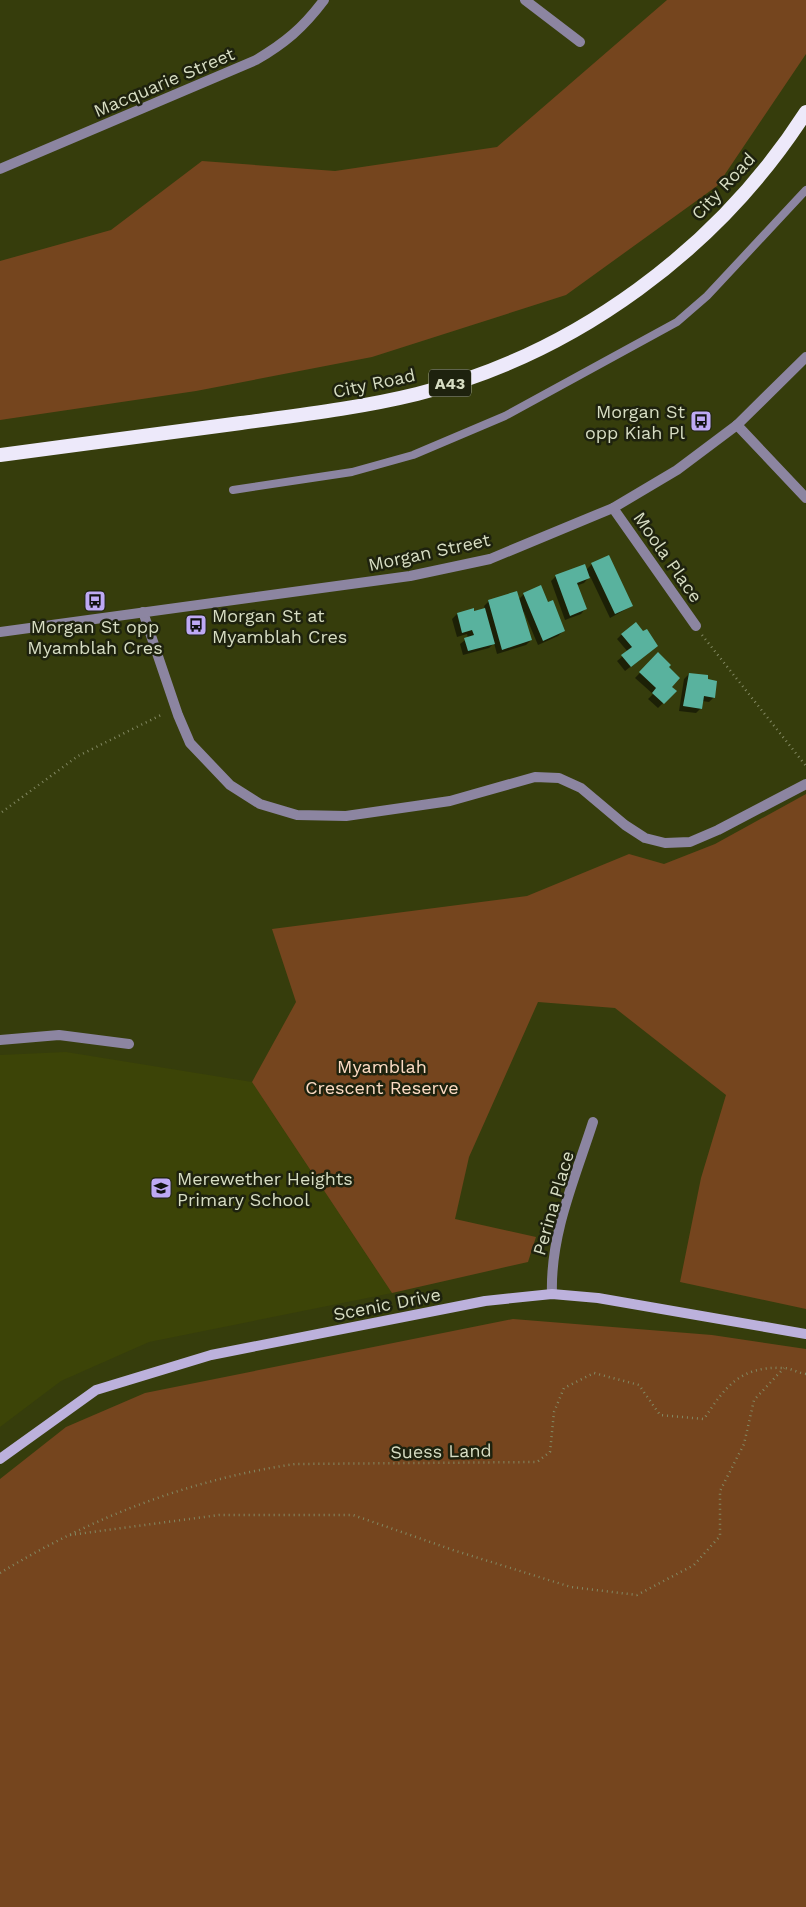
<svg xmlns="http://www.w3.org/2000/svg" width="806" height="1907" viewBox="0 0 806 1907" font-family="'Work Sans',sans-serif">
  <rect width="100%" height="100%" fill="#363d0c"/>
  <path fill="#3c4407" d="M66,1052L252,1082L392,1293L149,1342L61,1381L0,1427V1055Z"/>
  <path fill="#75451e" d="M667,0H806V54L717,186L566,295L372,357L196,391L0,420V261L111,230L202,161L335,171L497,147Z
    M806,794V1309L680,1282L701,1178L726,1095L615,1008L538,1002L469,1157L455,1219L536,1237L528,1262L392,1293L252,1082L296,1002L272,929L527,896L629,854L664,864L715,844Z
    M513,1319L712,1335L806,1349V1907H0V1479L66,1427L145,1393Z"/>
  <path fill="#0007" d="M592,564L632,606L610,618L590,576L584,583L576,586L585,609L581,614L565,620L551,581L556,576L586,570Z
    M524,594L547,603L563,631L558,636L538,645L524,612L522,613L531,640L526,645L497,654L494,643L489,648L463,655L460,644L468,638L467,634L457,637L452,619L457,614L485,609L484,606L489,601L518,600Z
    M622,634L652,650L625,671L617,661L628,652L617,639Z
    M658,654L667,667L670,687L675,691L658,708L648,699L653,694L635,678Z
    M689,674L706,680L714,697L709,702L702,701L701,708L696,713L679,711L684,679Z"/>
  <path fill="#59b29e" d="M609,555L633,606L615,614L591,563Z
    M585,564L590,578L577,583L587,609L570,616L555,575Z
    M541,585L548,602L553,600L565,631L543,641L523,593Z
    M517,591L532,640L502,650L488,600Z
    M474,608V611L485,608L495,644L468,651L464,638L474,635L472,630L462,633L457,613Z
    M636,622L643,631L647,629L658,646L631,667L621,655L632,647L621,634Z
    M658,652L671,665L669,667L680,678L672,687L677,691L664,704L652,693L656,688L639,672Z
    M689,673L708,675V679L717,681L715,698L704,696L702,709L683,706Z"/>
  <g fill="none" stroke-linecap="round" stroke-linejoin="round">
    <path stroke="#838963" stroke-width="2.5" stroke-dasharray="1 4" stroke-linecap="butt" d="M702,635L806,766
      M2,812L78,756L161,715
      M70,1535L219,1515H353L453,1550L571,1587L637,1595L694,1565L720,1536V1491L744,1444L754,1400L784,1368
      M0,1573C90,1518 191,1479 295,1464L537,1462L550,1452L554,1412L564,1388L594,1373L639,1385L660,1415L704,1419C725,1387 740,1366 783,1368C791,1368 798,1373 806,1374"/>
    <path stroke="#8c85a1" stroke-width="8" d="M233,490L352,472L413,455L505,416L677,322L707,296L806,190"/>
    <path stroke="#8c85a1" stroke-width="10" d="M525,0L580,42
      M0,169L256,60C285,43 303,28 324,0
      M737,425L806,498
      M613,508L696,626
      M143,612L178,715L190,743L230,785L260,804L297,815L346,816L450,801L535,777L559,778L581,788L625,825L645,838L665,843L690,842L718,830L806,784
      M0,1040L59,1035L129,1044
      M552,1294C550,1234 575,1178 593,1122"/>
    <path stroke="#8c85a1" stroke-width="10" d="M0,632L410,576L490,559L613,508L677,470L737,425L806,357"/>
    <path stroke="#bcb1dc" stroke-width="10" d="M0,1459L96,1390L211,1355L485,1301L552,1294L598,1298L806,1334"/>
    <path stroke="#ede9fa" stroke-width="14" d="M0,455C80,444 161,434 241,423C300,415 360,408 417,394C576,354 718,249 806,112"/>
  </g>
  <defs>
    <g id="bus-square" transform="scale(1.125)"><rect x="-9" y="-9" width="18" height="18" rx="4" fill="#bea9f4" stroke="#1e220e"/><path d="M-5-6H5V4H4V6H2V4H-2V6H-4V4H-5ZM-3.5-4V0h7V-4ZM-3.5 1.2v1.5H-2V1.2ZM2 1.2v1.5H3.5V1.2Z" fill="#111"/></g>
    <g id="school-square" transform="scale(1.125)"><rect x="-9" y="-9" width="18" height="18" rx="4" fill="#bea9f4" stroke="#1e220e"/><path d="M0-5L7-2L0 1L-7-2ZM-4 1L0 2.5L4 1V4Q0 6-4 4Z" fill="#111"/></g>
  </defs>
  <g fill-rule="evenodd">
    <use href="#bus-square" x="701" y="421"/>
    <use href="#bus-square" x="95" y="601"/>
    <use href="#bus-square" x="196" y="625"/>
    <use href="#school-square" x="161" y="1188"/>
  </g>
  <g text-anchor="middle" dominant-baseline="central" stroke-width="5" stroke-linejoin="round" paint-order="stroke">
    <rect fill="#1e220e" stroke="#a0a58d" stroke-width="1" x="429" y="369.5" width="42" height="27" rx="4"/>
    <g font-size="16" font-weight="bold" fill="#d7ddc3">
      <text x="450" y="383">A43</text>
    </g>
    <g font-size="18" fill="#d7ddc3" stroke="#1e220e">
      <text transform="translate(164 82) rotate(-23)">Macquarie Street</text>
      <text transform="translate(723 186) rotate(-47)">City Road</text>
      <text transform="translate(374 383) rotate(-12)">City Road</text>
      <text transform="translate(429 552) rotate(-12)">Morgan Street</text>
      <text transform="translate(668 557) rotate(55)">Moola Place</text>
      <text transform="translate(553 1203) rotate(-74)">Perina Place</text>
      <text transform="translate(387 1304) rotate(-11)">Scenic Drive</text>
      <text transform="translate(441 1451) rotate(-1)">Suess Land</text>
    </g>
    <g font-size="18" fill="#d7ddc3" stroke="#1e220e" text-anchor="start">
      <text x="685" y="411" text-anchor="end">Morgan St<tspan x="685" dy="21">opp Kiah Pl</tspan></text>
      <text x="212" y="615">Morgan St at<tspan x="212" dy="21">Myamblah Cres</tspan></text>
      <text x="95" y="626" text-anchor="middle">Morgan St opp<tspan x="95" dy="21">Myamblah Cres</tspan></text>
      <text x="177" y="1178">Merewether Heights<tspan x="177" dy="21">Primary School</tspan></text>
    </g>
    <g font-size="18" fill="#fddcc4" stroke="#1e220e">
      <text x="382" y="1066">Myamblah<tspan x="382" dy="21">Crescent Reserve</tspan></text>
    </g>
  </g>
</svg>
